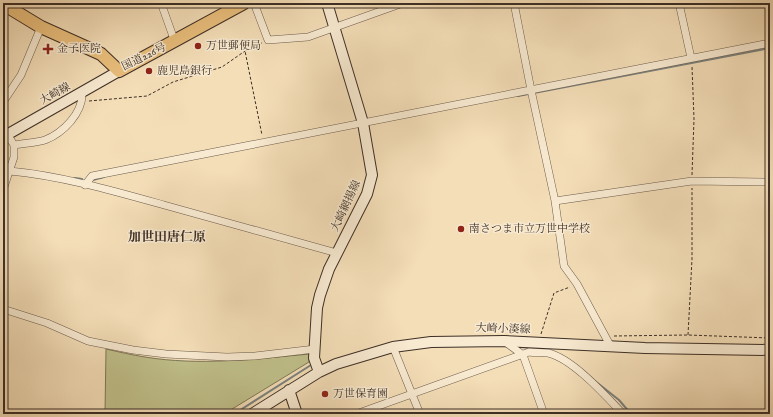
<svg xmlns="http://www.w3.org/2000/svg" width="773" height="417" viewBox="0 0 773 417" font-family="'IM FELL English','Noto Serif JP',serif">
  <rect width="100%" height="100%" fill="#f4deb8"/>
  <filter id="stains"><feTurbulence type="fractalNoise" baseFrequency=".005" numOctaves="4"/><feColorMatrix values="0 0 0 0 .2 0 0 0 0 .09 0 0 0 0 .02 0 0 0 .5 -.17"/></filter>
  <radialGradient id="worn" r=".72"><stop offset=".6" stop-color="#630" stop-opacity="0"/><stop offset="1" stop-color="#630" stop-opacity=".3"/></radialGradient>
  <path fill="#c0c08b" stroke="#7e7858" d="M106,349C119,352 132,355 145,357C199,366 255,359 310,354L309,362L224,414H105Z"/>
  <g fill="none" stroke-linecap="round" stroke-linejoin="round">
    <path stroke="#7a827f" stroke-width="2" d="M518,96L770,48
      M3,167H5
      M75,178L82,179
      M93,180L104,177
      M520,347L545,349
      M595,381L619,400L631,414
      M234,414L311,365"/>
    <g stroke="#6b5b4a" stroke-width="8">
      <path id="street" d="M161,3L175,42
        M254,3L268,40L308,37L403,3
        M514,3L531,90L555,201L564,266L577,284L611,347
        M679,3L691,58
        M3,102L21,75L41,27
        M14,145C24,143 36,143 45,140C63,133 83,113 82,93
        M10,171C62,176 114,191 164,205C222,221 279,237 337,253
        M85,185L92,176L770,43
        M3,190L14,157V145L7,134
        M555,201L692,181L770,182
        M3,309L47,323L88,341L133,350L166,354L227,357L255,356L315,349
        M504,341L523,355L544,414
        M393,347L420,414
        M356,414L529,352C535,353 542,352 548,353C572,358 606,396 623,414"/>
    </g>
    <g stroke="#3d2f26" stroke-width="12">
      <path id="secondary" d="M3,137L119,71
        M319,372L314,358L317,308L320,295L329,269L367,194L372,175L363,123L327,3
        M289,390L297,414
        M252,414L319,372L336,364L393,347L431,342L504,341L645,348L770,350"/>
    </g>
    <g stroke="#3d2f26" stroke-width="14">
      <path id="highway" d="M3,4L41,27L101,54L119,71L244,3"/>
    </g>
    <path stroke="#3d2f26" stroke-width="1" stroke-dasharray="3 2" stroke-linecap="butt" d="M262,43L245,51L262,135
      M89,101L147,96L173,82L222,67L245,51
      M692,175L694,119L692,66
      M541,334L554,293L570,287
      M688,335L692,259V188
      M614,336L688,335L770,338"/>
    <use href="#street" stroke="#f8ead1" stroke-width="7"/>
    <use href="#secondary" stroke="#f8ead1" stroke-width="10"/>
    <use href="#highway" stroke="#eabf7c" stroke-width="12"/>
  </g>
  <g fill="#8f2418" stroke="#f8ead1" stroke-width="1.5">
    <circle cx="198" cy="46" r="4"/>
    <path d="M46 43h4v4h4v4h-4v4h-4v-4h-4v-4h4z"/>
    <circle cx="149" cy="71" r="4"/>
    <circle cx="461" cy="229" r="4"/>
    <circle cx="325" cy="394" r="4"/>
  </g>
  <g text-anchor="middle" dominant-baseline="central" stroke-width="3" stroke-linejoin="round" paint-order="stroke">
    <g font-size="11" fill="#3d2f26" stroke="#f8ead1" text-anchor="start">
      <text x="206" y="46">万世郵便局</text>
      <text x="57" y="49">金子医院</text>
      <text x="157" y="71">鹿児島銀行</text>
      <text x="469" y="229">南さつま市立万世中学校</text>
      <text x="333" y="394">万世保育園</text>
    </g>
    <g font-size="11" fill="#3d2f26" stroke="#f8ead1">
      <text transform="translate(144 57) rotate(-26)">国道226号</text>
      <text transform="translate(55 94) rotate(-29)">大崎線</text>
      <text transform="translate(346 206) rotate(-65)">大崎網揚線</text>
      <text transform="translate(503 329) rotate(2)">大崎小湊線</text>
    </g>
    <g font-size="13" font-weight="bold" fill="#3d2f26" stroke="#f8ead1">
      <text x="167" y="237">加世田唐仁原</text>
    </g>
  </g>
  <rect width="773" height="417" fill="none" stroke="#f4deb8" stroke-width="16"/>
  <rect x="4" y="4" width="765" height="409" fill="none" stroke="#3d2f26" stroke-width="2"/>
  <rect x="8" y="8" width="757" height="401" fill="none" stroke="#3d2f26"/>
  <rect width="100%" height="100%" filter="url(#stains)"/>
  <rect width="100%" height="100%" fill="url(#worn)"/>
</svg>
